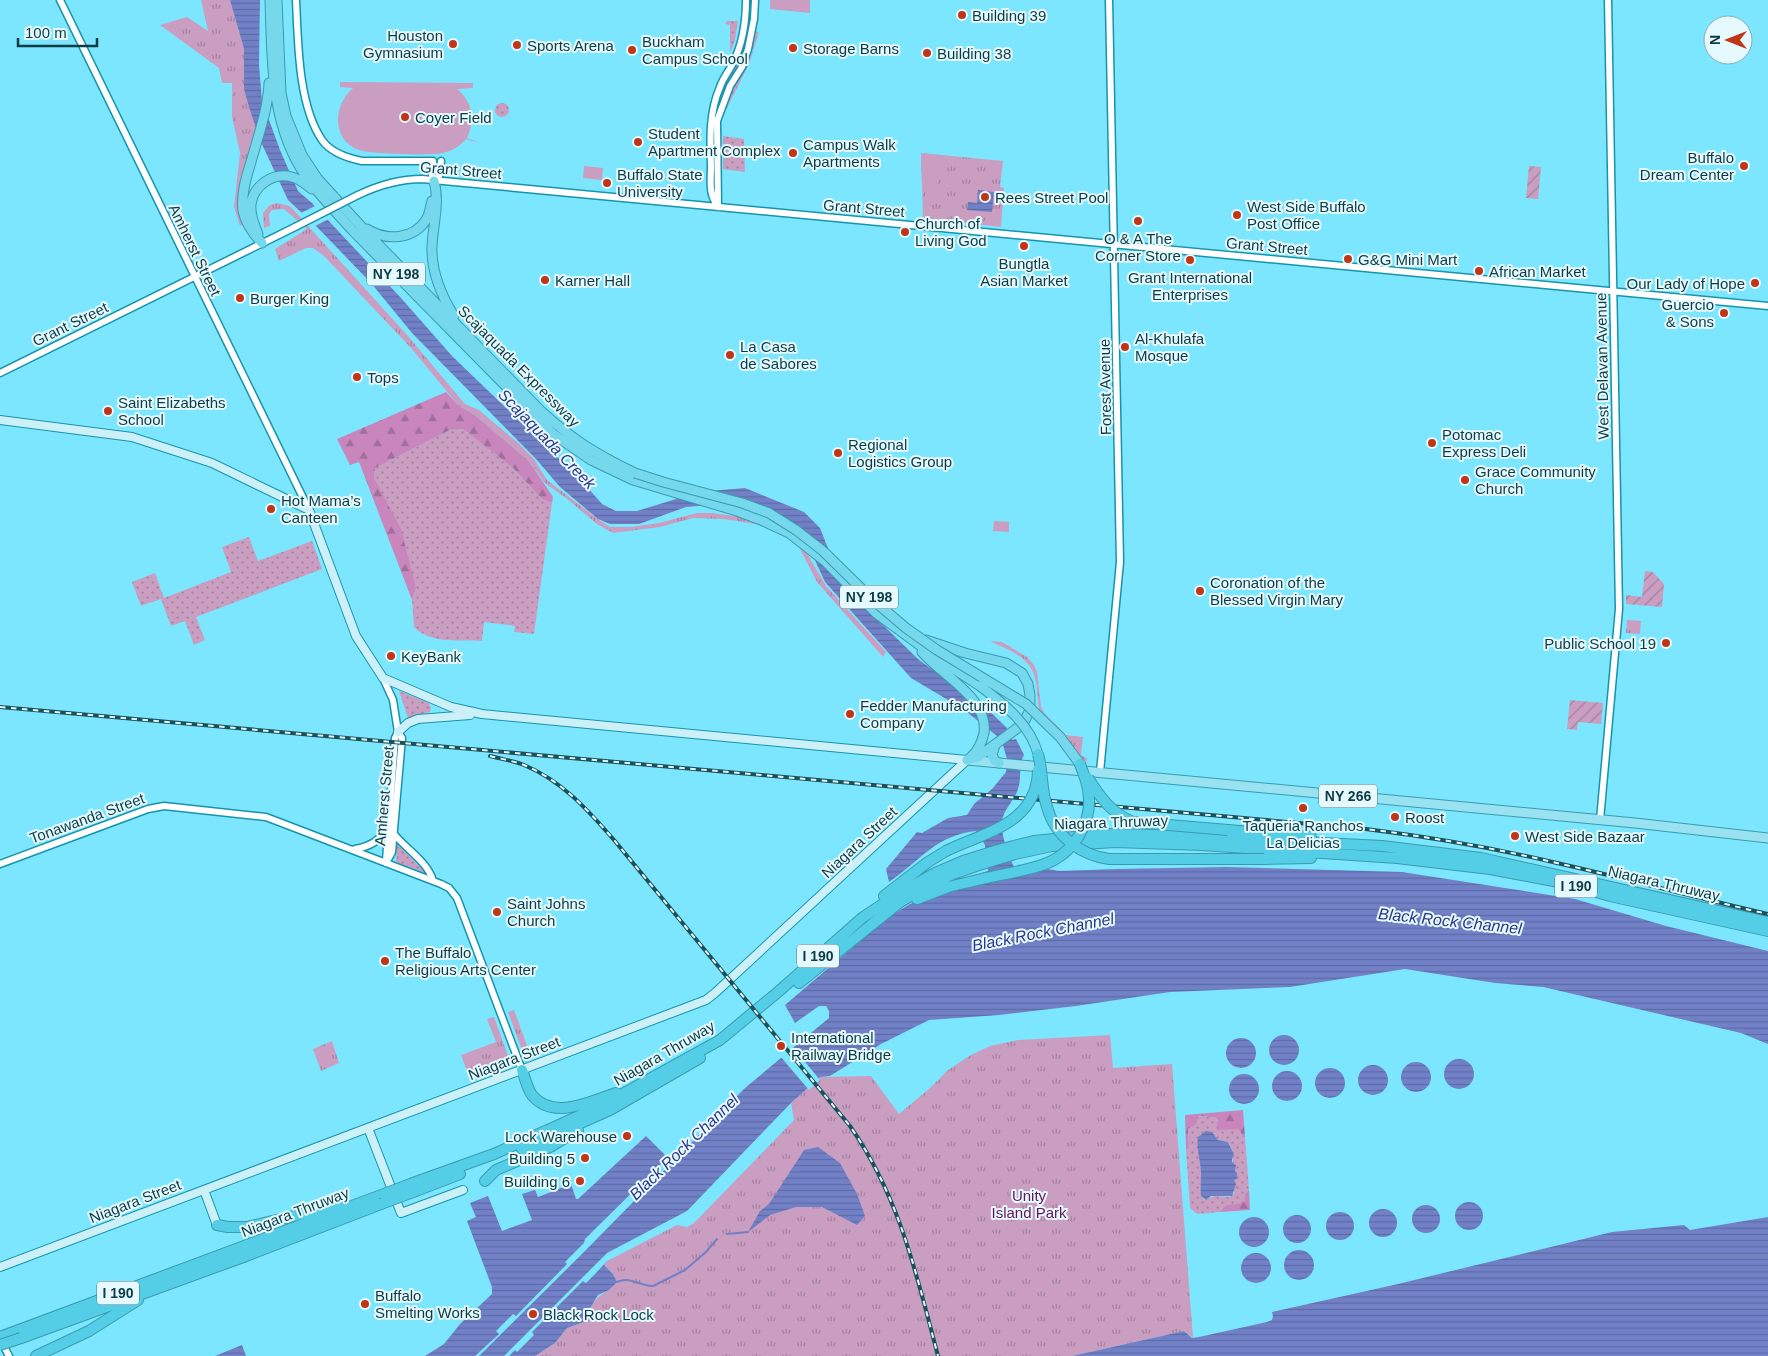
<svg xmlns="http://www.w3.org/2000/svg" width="1768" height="1356" viewBox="0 0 1768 1356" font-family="Helvetica,sans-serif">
  <defs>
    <pattern id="grass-dots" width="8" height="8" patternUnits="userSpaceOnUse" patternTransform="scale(1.25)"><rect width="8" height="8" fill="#ca9ec1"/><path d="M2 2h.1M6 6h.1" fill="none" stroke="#a2829f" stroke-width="1.8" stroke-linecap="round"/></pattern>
    <pattern id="forest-firs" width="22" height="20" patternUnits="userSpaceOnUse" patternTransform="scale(1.25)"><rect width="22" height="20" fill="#c986bc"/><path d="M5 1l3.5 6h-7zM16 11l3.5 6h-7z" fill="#a16f9b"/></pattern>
    <pattern id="park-tufts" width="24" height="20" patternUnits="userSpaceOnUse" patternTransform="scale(1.25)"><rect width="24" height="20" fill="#ca9ec1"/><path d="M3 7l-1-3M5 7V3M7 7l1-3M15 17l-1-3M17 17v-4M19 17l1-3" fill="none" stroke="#a2829f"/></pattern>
    <pattern id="garden-furrows" width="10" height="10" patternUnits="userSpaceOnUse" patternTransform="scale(1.25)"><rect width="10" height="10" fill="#ca9ec1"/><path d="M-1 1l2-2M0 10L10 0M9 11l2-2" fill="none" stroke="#a2829f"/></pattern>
    <pattern id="water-rules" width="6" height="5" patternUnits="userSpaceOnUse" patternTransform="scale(1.25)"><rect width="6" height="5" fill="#7281c7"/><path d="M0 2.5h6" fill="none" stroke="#5c6ba3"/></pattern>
  </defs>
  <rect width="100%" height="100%" fill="#7ce6fe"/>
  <path fill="url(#grass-dots)" fill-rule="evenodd" d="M727,21H738L735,40L730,53V25L725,24Z
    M748,29L740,62L725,90L714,121C718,92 729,77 741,51C744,44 745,36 748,29Z
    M755,31L759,32L749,64L726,110C725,94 744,71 751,55L753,50L751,47L756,34Z
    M495 110a7 7 0 1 1 14 0a7 7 0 1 1-14 0Z
    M723,136L744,139L745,172L723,169Z
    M463,429L513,468L542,499L552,503L534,634L514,632L515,626L484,622L482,641C460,640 430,644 414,627L412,600L416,588L408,562L374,478L375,468L450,430Z
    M249,537L258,561L312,541L322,569L196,617L205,640L194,645L185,621L171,626L161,599L141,606L132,582L155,573L164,598L231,572L222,547Z
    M399,691L429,703L431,708L430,712L408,718Z
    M397,844L426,873L396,862Z
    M1197,1116C1204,1115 1209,1118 1215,1117L1222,1129H1237L1241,1131L1242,1137H1245L1249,1190L1245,1194V1201C1239,1206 1229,1205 1222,1208L1220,1212L1197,1214L1190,1208L1186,1150L1189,1148L1188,1129L1196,1125ZM1206,1132H1212L1218,1140L1228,1142C1235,1152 1230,1165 1237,1173V1179L1234,1180V1193L1230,1197L1215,1196L1204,1200C1198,1191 1202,1182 1201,1172C1200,1159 1198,1148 1200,1135Z"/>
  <path fill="url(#forest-firs)" d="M446,392L458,405L475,415L529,461L553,497L552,503L542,499L513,468L463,429L450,430L375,468L374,478L401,529L416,588L412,600L359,462L350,465L337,439Z
    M1243,1110L1245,1137H1242L1241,1132L1237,1129L1218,1130L1217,1126L1218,1121L1215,1117C1208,1118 1204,1115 1198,1116L1196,1125L1188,1129L1189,1148L1186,1150L1185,1115Z
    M1249,1190L1250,1210L1220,1212C1225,1201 1237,1207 1245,1201V1194Z"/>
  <path fill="url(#park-tufts)" d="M201,0H230L244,49L249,107L257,126L240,187L239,197L244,223L240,226L234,207L240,153L232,117V83H222L219,68L160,25L187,17L208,31Z
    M921,153L1003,161L1000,187L1004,188L1001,227L923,218Z
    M277,203L290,206L408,336L465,404L479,410L517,442L534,459L547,480L599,520L610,527H631L659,523L697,513H712L749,518L798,538L826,586L886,652L883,657L817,582L799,547L788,536L767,526L724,519L693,518L660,527L613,533L597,524L566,498L545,483L529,461L475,415L458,405L411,348L324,256L313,248H306L279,261L275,249L307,229L284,209L272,210L269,214L270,226L264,228L263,213L270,205Z
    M1627,620L1641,621L1640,634L1626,633Z
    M990,641L1002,642L1027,657L1034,665L1037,672L1041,707L1045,714L1066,735L1083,737L1081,755L1087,759L1086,763H1083L1041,714L1039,710C1037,697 1038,681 1032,670C1025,655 1004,648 990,641Z
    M514,1010L531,1056L525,1058L508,1012Z
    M494,1017L511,1064L470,1079L461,1055L496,1042L487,1019Z
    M1110,1035L1113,1068L1172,1064L1193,1338L1184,1331L1072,1356H535L555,1343L567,1328L584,1322C588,1308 595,1297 609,1290L613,1274L604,1265L607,1261L677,1225L687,1227L694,1223L794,1120L791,1103L820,1077L871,1076L899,1114L929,1089L948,1070L971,1055L990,1046L1018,1040Z
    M332,1041L339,1063L321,1071L313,1049Z"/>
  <path fill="url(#garden-furrows)" d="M1529,166L1541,167L1538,199L1526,198Z
    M1645,571L1653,572L1664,584L1662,607L1626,604V595L1642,597Z
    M1570,700L1603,703L1601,724L1578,722L1577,730L1567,729Z"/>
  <path fill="#ca9ec1" d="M770,0H810V13L770,9Z
    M340,82L473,83V88L457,89C473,102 475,120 467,138L480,143L466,139C460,146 452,151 443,153C432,156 370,154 359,150C331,140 333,105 353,88L340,87Z
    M921,153L946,156L944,175L939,174L938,184L922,183Z
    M584,166L603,168L602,180L583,178Z
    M994,521L1009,522V532L993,531Z"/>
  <path fill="url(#water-rules)" d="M230,0H260L259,65L262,101L280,150L298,191L312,203L401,298L452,356L581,480L602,504L616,511H637L676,499L687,493L745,488L804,512L820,528L831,556L861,601L885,627L919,660L983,705L1007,728L1006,730L1012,740L1016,739L1024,755C1018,765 1022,778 1018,789C1015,799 1006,807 1003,817C998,829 1010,862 1018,873L1048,869L1059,871L1116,869L1227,867L1402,872L1575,899L1666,926L1768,951V1044L1741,1033L1543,987L1495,983L1405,969L1290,987L1170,992L1076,1006L999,1015L929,1020L881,1044L830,1076L820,1077L791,1103L687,1211L607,1253V1261L604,1265L613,1274L617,1282L609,1290L598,1295L587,1313L584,1322L567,1328L555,1343L535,1356H425L444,1344L460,1324L492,1294V1287L467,1221L476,1217L470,1203L488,1196L502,1231L532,1220L522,1194L535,1190L538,1197L571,1184L576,1199H578L646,1136L672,1162L745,1088L829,1018V1011L826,1006H819L795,1023L785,1005L887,918L910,904L949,890L947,883L988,871L985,845L976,831C936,835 920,861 889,882L886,869L917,832L922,833L948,818L967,815L974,804L992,789L1006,772L1007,759L1003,745L997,736L963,709L911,678L825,582L808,545L788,520L761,506L724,504L686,507L639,524H610L598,519L560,487L537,460L412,333L371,283L317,227L288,200L260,140L249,107L244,89V49Z
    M978,190L994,192L992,212L967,210L968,202L977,203Z
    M1269 1050a15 15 0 1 1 30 0a15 15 0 1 1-30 0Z
    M1226 1053a15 15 0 1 1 30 0a15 15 0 1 1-30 0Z
    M1444 1074a15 15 0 1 1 30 0a15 15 0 1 1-30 0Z
    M1401 1077a15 15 0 1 1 30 0a15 15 0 1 1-30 0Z
    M1358 1080a15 15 0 1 1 30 0a15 15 0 1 1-30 0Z
    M1315 1083a15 15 0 1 1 30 0a15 15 0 1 1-30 0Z
    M1272 1086a15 15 0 1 1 30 0a15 15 0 1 1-30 0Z
    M1229 1089a15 15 0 1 1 30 0a15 15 0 1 1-30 0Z
    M1206,1131L1212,1132L1218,1140L1228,1142L1234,1155L1232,1159V1162L1236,1165L1235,1171L1237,1173V1179L1234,1180L1236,1184L1232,1196H1211L1206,1200L1201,1196C1200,1188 1201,1182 1201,1174C1201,1162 1196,1149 1198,1137Z
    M818,1147L840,1163L857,1194L865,1216L857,1225L822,1207H796L770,1215L748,1232L760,1211L769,1204L804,1150Z
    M1455 1216a14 14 0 1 1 28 0a14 14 0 1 1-28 0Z
    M1412 1219a14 14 0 1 1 28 0a14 14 0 1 1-28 0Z
    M1369 1223a14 14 0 1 1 28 0a14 14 0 1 1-28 0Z
    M1326 1226a14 14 0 1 1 28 0a14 14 0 1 1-28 0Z
    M1283 1229a14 14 0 1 1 28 0a14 14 0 1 1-28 0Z
    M1768,1217V1356H1072L1184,1331L1192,1338L1199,1337L1267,1322L1272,1320L1273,1316L1272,1312L1398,1284L1612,1232L1684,1225L1690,1230Z
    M1239 1232a15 15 0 1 1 30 0a15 15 0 1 1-30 0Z
    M1284 1265a15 15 0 1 1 30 0a15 15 0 1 1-30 0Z
    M1241 1268a15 15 0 1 1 30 0a15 15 0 1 1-30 0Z
    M242,1345L246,1356H215Z"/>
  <path fill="#7ce6fe" d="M317,205L329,219L313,227L299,214Z
    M792,1046L820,1080L809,1090L780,1056Z
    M694,1137L695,1139L582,1254L479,1356H475L499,1334L496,1331L513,1314L516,1316L567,1264L565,1262L584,1243L585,1239L669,1156L672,1159Z
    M607,1253V1261L596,1273L586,1283L583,1281L532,1332L534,1335L517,1352L515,1350L509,1356H504Z"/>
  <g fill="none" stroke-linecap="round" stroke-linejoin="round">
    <path stroke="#7281c7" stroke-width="2" d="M727,1234L748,1232
      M617,1282C630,1276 640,1286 653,1286L685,1270L706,1252L717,1239"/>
    <g stroke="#1694aa" stroke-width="9">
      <path id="tertiary" d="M60,0L309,510
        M296,0C298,41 298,105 322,140C331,153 347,158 362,161H433L432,175L434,181
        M434,181L439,176L441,161
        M358,195C379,185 399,179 422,179L1768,306
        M718,206L717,121L730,86L742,67L748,49L754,19L755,0
        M718,207C708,192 711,183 711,166C710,139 709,112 720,87C723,78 729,71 733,63C743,43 746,23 746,0
        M0,373L295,227
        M383,678L393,700L398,732L402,738L392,852L386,863
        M1100,772L1120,562L1109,0
        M1600,820L1619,609L1608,0
        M394,834C406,849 428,862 433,881
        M355,849C369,847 380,841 387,828
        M386,861L395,738L398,732
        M0,864L148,809L164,806L266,817L441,884L449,888L457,898L522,1070
        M1,1341L9,1356"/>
    </g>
    <g stroke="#1694aa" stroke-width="10">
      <path id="secondary" d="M0,420L132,437L212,463L309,510L356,636L383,678L451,707L482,714L967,760
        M398,732L408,723L418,719L470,715
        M368,1128L401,1213L463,1190
        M204,1190L217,1225
        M0,1267L706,1000L715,993L967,760"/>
    </g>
    <g stroke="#3a9bae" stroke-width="11">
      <path id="primary" d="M967,760L1635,823L1768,838"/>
    </g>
    <g stroke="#3a9bae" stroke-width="11">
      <path id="trunk" d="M270,0C272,61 270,126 307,178C320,196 337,213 352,230L553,434L591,460L633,480L737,511L761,520L789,533L826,562L876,613L940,660L980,686
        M277,0L281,93L286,116L302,155L317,178L370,236L541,411C573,440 596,454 635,473
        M434,181C440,202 433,225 432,246C431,271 441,295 454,316
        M367,229C386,241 413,240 426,220C430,214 430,207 432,201
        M258,234C254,224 250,214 251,204C254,185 273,172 292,177C300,179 305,184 312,189
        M262,243C253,234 246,224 243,211C241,194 246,177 251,162C258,136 268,110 269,83
        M926,640L965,653L1006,663L1022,673L1028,684L1030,695V710L1023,724L978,757L967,760
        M922,652C941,675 989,698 984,733C982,742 978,751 971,757
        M995,745L992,755L995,761L999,763"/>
    </g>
    <g stroke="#3a9bae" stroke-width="12">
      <path id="motorway" d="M1228,830L1311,837
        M1264,859L1311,858
        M884,896L928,862L946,851
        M917,899L948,887L986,878
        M799,983L900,902L932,884L953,874L979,865L1015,854L1052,846L1115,842L1201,845L1397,858L1490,869L1569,884L1610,896L1768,931
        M522,1070C525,1078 527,1088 532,1095C553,1121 591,1101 616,1093
        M522,1149L610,1110L700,1058
        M485,1181L496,1170L550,1147L578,1130
        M413,1183L494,1154L599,1107L720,1040L778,992L862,918L895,896L935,873L963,861L998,850L1034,841L1104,834L1166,835L1382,846L1481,858L1768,922
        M416,1191L460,1174
        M217,1225L228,1227H247L340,1205
        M0,1337L384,1194
        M21,1338L246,1256L381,1204
        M36,1356L89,1331L138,1300"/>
    </g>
    <use href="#tertiary" stroke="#fff" stroke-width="6"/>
    <use href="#secondary" stroke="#ccf0f8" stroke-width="8"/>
    <use href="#primary" stroke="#98e2f1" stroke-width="9"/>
    <use href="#trunk" stroke="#76d8ec" stroke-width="9"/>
    <use href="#motorway" stroke="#54cee7" stroke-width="10"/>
    <g stroke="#19515c" stroke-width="4">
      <path id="rail" d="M0,707L1366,829C1430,837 1494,848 1557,863C1628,879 1697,898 1768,914
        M490,756C501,759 514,761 524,765C562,781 587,809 614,840L850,1126C900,1198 916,1273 938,1356"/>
    </g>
    <use href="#rail" stroke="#e6f9fe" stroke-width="2" stroke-dasharray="5.5" stroke-linecap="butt"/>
    <g stroke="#1694aa" stroke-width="9" stroke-linecap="butt">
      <path id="tertiary-bridge" d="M295,227L358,195"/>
    </g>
    <g stroke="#3a9bae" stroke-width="11" stroke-linecap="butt">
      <path id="trunk-bridge" d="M635,473L663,482L742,503L769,513L796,530L823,551L873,600L906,628L937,650L1026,704L1060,737L1080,764
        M980,686C1004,704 1030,724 1038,754"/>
    </g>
    <g stroke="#3a9bae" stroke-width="12" stroke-linecap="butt">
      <path id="motorway-bridge" d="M1038,754C1043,771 1041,790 1047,807C1055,836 1080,855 1109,859H1264
        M1088,778C1100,797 1111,813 1133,822L1228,830
        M946,851C985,832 1037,824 1038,770
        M986,878C1004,874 1024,871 1042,865C1073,855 1094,822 1088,790C1087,781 1083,773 1080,764
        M384,1194L413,1183
        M381,1204L416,1191
        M0,1345L21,1338"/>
    </g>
    <use href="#tertiary-bridge" stroke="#fff" stroke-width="6"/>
    <use href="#trunk-bridge" stroke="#76d8ec" stroke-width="9"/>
    <use href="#motorway-bridge" stroke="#54cee7" stroke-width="10"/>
  </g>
  <g fill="#c03515" stroke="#e6f9fe" stroke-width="2">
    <circle cx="962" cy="15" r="5"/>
    <circle cx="453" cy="44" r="5"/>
    <circle cx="517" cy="45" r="5"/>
    <circle cx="793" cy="48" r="5"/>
    <circle cx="632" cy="50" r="5"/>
    <circle cx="927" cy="53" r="5"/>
    <circle cx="405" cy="117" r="5"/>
    <circle cx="638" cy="142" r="5"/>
    <circle cx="793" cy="153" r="5"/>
    <circle cx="1744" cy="166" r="5"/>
    <circle cx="607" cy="183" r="5"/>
    <circle cx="985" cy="197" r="5"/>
    <circle cx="1237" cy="215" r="5"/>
    <circle cx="1138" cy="221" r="5"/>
    <circle cx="905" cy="232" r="5"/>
    <circle cx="1024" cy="246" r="5"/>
    <circle cx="1348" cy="259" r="5"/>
    <circle cx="1190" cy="260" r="5"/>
    <circle cx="1479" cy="271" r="5"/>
    <circle cx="545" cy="280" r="5"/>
    <circle cx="1755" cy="283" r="5"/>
    <circle cx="240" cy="298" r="5"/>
    <circle cx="1724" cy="313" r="5"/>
    <circle cx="1125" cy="347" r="5"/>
    <circle cx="730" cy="355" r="5"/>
    <circle cx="357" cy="377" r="5"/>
    <circle cx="108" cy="411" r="5"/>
    <circle cx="1432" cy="443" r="5"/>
    <circle cx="838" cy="453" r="5"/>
    <circle cx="1465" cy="480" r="5"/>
    <circle cx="271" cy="509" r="5"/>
    <circle cx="1200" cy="591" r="5"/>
    <circle cx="1666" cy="643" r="5"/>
    <circle cx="391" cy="656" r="5"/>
    <circle cx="850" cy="714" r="5"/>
    <circle cx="1303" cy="808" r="5"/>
    <circle cx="1395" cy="817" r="5"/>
    <circle cx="1515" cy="836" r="5"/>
    <circle cx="497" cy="912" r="5"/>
    <circle cx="385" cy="961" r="5"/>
    <circle cx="781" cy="1046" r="5"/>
    <circle cx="627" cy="1136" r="5"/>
    <circle cx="585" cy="1158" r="5"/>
    <circle cx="580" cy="1181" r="5"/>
    <circle cx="365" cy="1304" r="5"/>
    <circle cx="533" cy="1314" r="5"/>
  </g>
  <g text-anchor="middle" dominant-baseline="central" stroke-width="4" stroke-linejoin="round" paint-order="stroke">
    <g fill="#e6f9fe" stroke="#4d757c" stroke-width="1">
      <rect x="367" y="262.5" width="58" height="23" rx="4"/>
      <rect x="840" y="585.5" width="58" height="23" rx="4"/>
      <rect x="1319" y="784.5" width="58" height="23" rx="4"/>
      <rect x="1555" y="874.5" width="42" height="23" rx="4"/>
      <rect x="797" y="944.5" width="42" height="23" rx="4"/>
      <rect x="97" y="1281.5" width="42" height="23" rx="4"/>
    </g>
    <g font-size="14" font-weight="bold" fill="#0b3c45">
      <text x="396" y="274">NY 198</text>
      <text x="869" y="597">NY 198</text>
      <text x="1348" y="796">NY 266</text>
      <text x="1576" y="886">I 190</text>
      <text x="818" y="956">I 190</text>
      <text x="118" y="1293">I 190</text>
    </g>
    <g font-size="15" fill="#0b3c45" stroke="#e6f9fe" text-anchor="start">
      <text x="972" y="15">Building 39</text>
      <text x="443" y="35" text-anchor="end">Houston<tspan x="443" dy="17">Gymnasium</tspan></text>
      <text x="642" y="41">Buckham<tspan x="642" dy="17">Campus School</tspan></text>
      <text x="527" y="45">Sports Arena</text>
      <text x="803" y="48">Storage Barns</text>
      <text x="937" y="53">Building 38</text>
      <text x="415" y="117">Coyer Field</text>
      <text x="648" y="133">Student<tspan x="648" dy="17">Apartment Complex</tspan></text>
      <text x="803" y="144">Campus Walk<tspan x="803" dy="17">Apartments</tspan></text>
      <text x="1734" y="157" text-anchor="end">Buffalo<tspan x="1734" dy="17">Dream Center</tspan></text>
      <text x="617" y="174">Buffalo State<tspan x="617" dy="17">University</tspan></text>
      <text x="995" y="197">Rees Street Pool</text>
      <text x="1247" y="206">West Side Buffalo<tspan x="1247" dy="17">Post Office</tspan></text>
      <text x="915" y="223">Church of<tspan x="915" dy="17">Living God</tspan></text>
      <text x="1138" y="238" text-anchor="middle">O &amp; A The<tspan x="1138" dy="17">Corner Store</tspan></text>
      <text x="1358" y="259">G&amp;G Mini Mart</text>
      <text x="1024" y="263" text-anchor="middle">Bungtla<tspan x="1024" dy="17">Asian Market</tspan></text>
      <text x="1489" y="271">African Market</text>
      <text x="1190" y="277" text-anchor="middle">Grant International<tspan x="1190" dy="17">Enterprises</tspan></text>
      <text x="555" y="280">Karner Hall</text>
      <text x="1745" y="283" text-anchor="end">Our Lady of Hope</text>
      <text x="250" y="298">Burger King</text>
      <text x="1714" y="304" text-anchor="end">Guercio<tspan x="1714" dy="17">&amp; Sons</tspan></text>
      <text x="1135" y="338">Al-Khulafa<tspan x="1135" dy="17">Mosque</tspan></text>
      <text x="740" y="346">La Casa<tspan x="740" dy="17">de Sabores</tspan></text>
      <text x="367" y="377">Tops</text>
      <text x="118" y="402">Saint Elizabeths<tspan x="118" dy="17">School</tspan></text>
      <text x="1442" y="434">Potomac<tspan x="1442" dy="17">Express Deli</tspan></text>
      <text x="848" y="444">Regional<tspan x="848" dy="17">Logistics Group</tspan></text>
      <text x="1475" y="471">Grace Community<tspan x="1475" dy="17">Church</tspan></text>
      <text x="281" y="500">Hot Mama’s<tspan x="281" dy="17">Canteen</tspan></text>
      <text x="1210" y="582">Coronation of the<tspan x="1210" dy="17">Blessed Virgin Mary</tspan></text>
      <text x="1656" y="643" text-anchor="end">Public School 19</text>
      <text x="401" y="656">KeyBank</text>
      <text x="860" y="705">Fedder Manufacturing<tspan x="860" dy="17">Company</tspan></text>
      <text x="1405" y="817">Roost</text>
      <text x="1303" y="825" text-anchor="middle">Taqueria Ranchos<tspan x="1303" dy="17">La Delicias</tspan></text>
      <text x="1525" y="836">West Side Bazaar</text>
      <text x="507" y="903">Saint Johns<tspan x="507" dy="17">Church</tspan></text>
      <text x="395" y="952">The Buffalo<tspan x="395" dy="17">Religious Arts Center</tspan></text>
      <text x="791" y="1037">International<tspan x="791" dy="17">Railway Bridge</tspan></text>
      <text x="617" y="1136" text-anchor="end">Lock Warehouse</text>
      <text x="575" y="1158" text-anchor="end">Building 5</text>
      <text x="570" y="1181" text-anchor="end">Building 6</text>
      <text x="375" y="1295">Buffalo<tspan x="375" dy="17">Smelting Works</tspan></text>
      <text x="543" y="1314">Black Rock Lock</text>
    </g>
    <g font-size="15" fill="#0b3c45" stroke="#e6f9fe">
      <text transform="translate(461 170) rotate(5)">Grant Street</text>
      <text transform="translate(864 208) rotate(5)">Grant Street</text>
      <text transform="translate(1267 246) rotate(5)">Grant Street</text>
      <text transform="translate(195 250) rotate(64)">Amherst Street</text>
      <text transform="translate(70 324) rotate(-26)">Grant Street</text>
      <text transform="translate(519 366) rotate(45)">Scajaquada Expressway</text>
      <text transform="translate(1602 366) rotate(-91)">West Delavan Avenue</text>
      <text transform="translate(1105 387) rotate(-91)">Forest Avenue</text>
      <text transform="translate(384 796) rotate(-85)">Amherst Street</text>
      <text transform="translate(87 818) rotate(-20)">Tonawanda Street</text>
      <text transform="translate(1111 822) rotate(-2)">Niagara Thruway</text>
      <text transform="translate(859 842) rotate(-43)">Niagara Street</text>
      <text transform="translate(1664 883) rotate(13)">Niagara Thruway</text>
      <text transform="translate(664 1053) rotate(-30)">Niagara Thruway</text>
      <text transform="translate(514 1058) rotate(-21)">Niagara Street</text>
      <text transform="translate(135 1201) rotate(-21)">Niagara Street</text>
      <text transform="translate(295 1212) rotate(-21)">Niagara Thruway</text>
    </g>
    <g font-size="15" fill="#65165b" stroke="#e6f9fe">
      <text x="1029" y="1195">Unity<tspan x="1029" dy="17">Island Park</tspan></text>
    </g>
    <g font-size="16" font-style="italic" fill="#2e3689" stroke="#e6f9fe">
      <text transform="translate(547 439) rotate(46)">Scajaquada Creek</text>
      <text transform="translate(1450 921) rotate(6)">Black Rock Channel</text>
      <text transform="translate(1043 932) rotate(-11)">Black Rock Channel</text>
      <text transform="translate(684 1147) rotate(-44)">Black Rock Channel</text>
    </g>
  </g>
  <g transform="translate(1728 40) rotate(270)"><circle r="24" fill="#e6f9fe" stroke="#8eadb4"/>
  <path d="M0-4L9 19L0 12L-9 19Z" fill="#c03515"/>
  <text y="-8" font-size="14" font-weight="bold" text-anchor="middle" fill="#0b3c45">N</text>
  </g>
  <path d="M18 38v8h79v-8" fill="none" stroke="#0b3c45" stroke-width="2.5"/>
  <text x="25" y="38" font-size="15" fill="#0b3c45" stroke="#e6f9fe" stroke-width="4" paint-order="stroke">100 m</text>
</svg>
